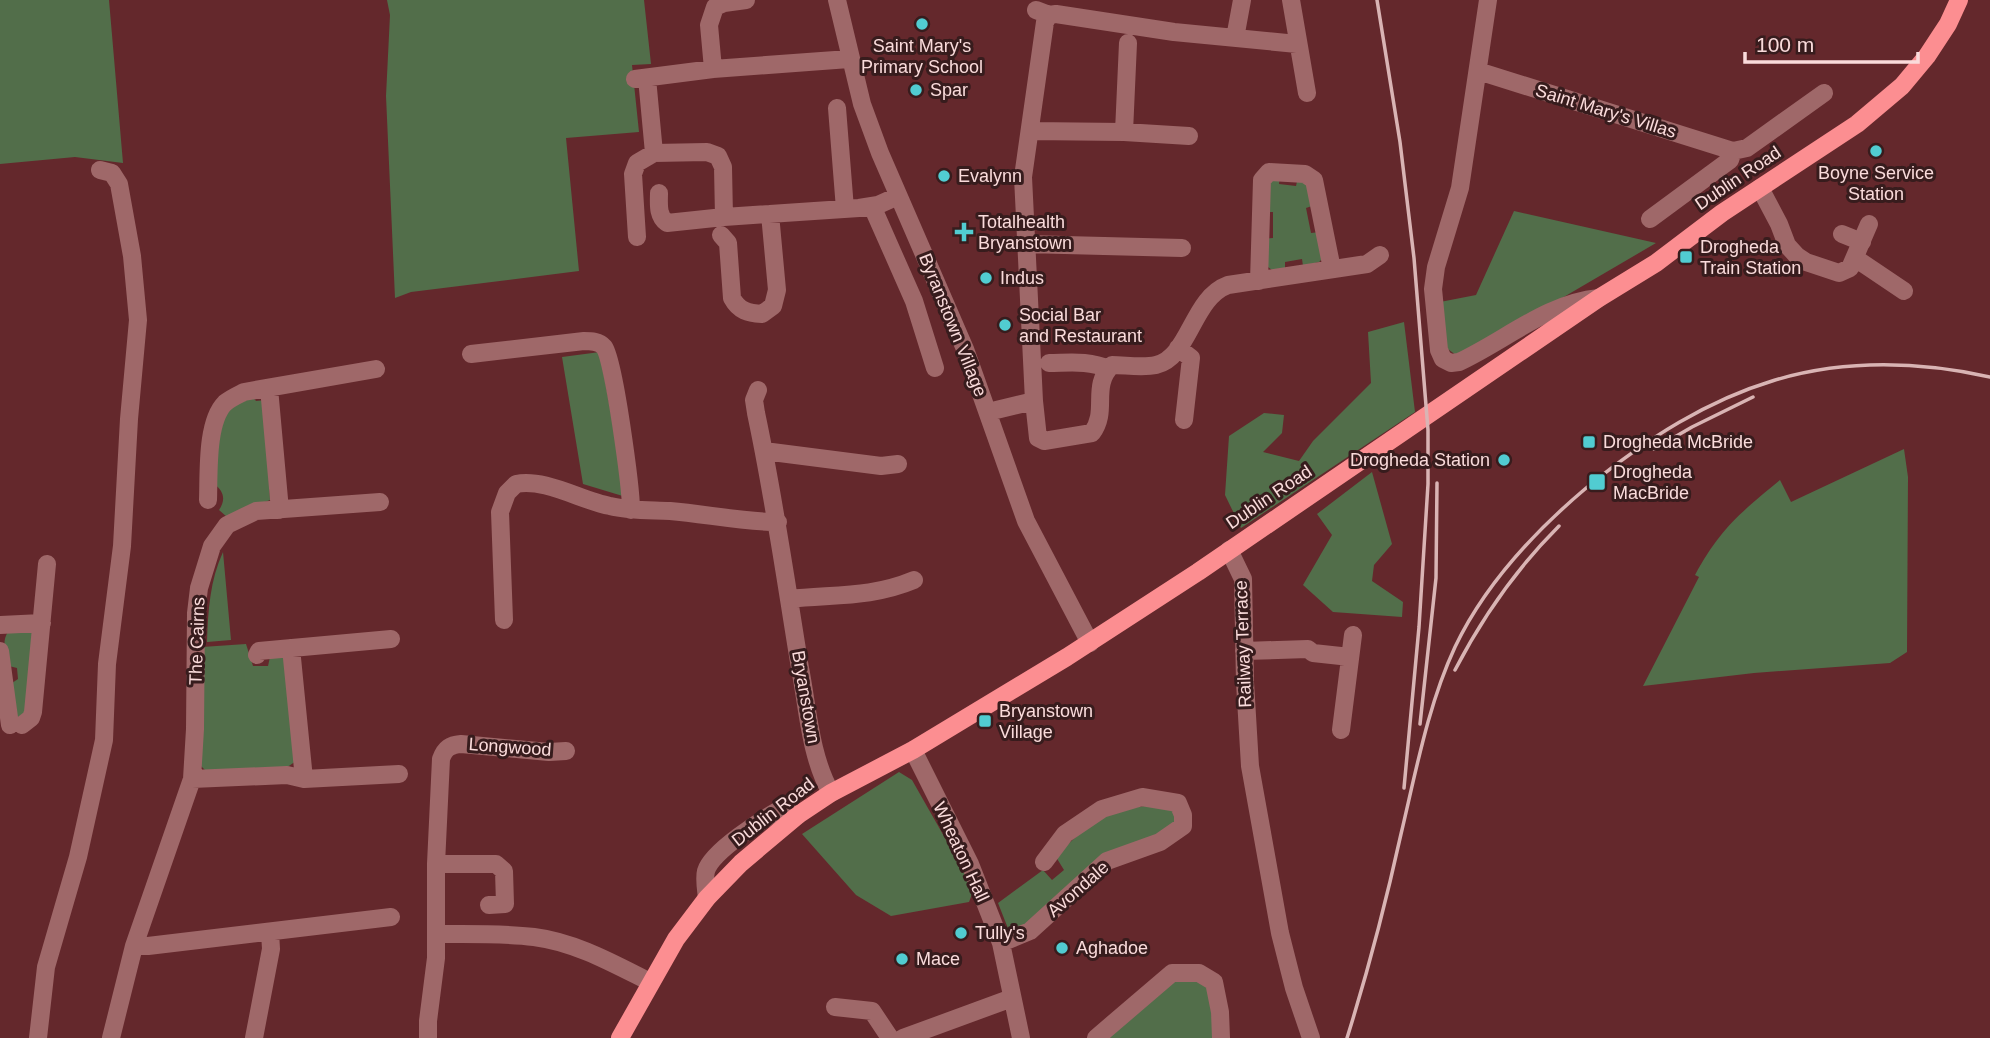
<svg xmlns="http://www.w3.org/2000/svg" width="1990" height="1038" viewBox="0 0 1990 1038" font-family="Helvetica,sans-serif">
  <rect width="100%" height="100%" fill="#64282c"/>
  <path fill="#526e4a" d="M0,0H109L123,163L75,157L0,164Z
    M387,0H644L651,64L632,65L639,132L566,138L579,271L411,292L395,298L386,96L390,15Z
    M1280,175L1279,184L1296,186L1298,177L1304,178L1315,205L1306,208L1311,233L1320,232L1322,259L1319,262L1303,266L1302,259L1285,262V270H1272L1268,267L1264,239L1273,238V212H1264L1265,185Z
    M1514,211L1656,243L1470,352L1456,355L1445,347L1440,302L1476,295Z
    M1404,322L1415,412L1241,528L1225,495L1229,436L1264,413L1284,415L1282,433L1263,452L1299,461L1313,441L1371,383L1368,332Z
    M600,352L626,497L583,484L562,357Z
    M251,395L256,401L266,400L270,500L227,517L219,510C226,500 224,491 214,484L217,439L226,410Z
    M1904,449L1908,477L1907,652L1890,663L1754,673L1643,686L1699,577L1695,575C1720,529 1740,513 1780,480L1791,502Z
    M1372,472L1392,544L1374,565L1372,581L1403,602L1402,617L1333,612L1303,585L1332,535L1317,514Z
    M223,552L231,640L207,642C208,611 210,580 223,552Z
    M8,632H31L34,636L27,712L15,720L12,683L18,679L17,668L9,666C6,654 1,642 8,632Z
    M246,644L253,666H268L270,657H286L296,761L286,768L207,772L201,766L202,647Z
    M899,772L912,780L974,889L969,902L891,916L856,895L802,834Z
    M1160,804L1173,808L1177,817L1175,827L1156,837L1027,927L1009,931L998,903L1043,870L1052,880L1064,870L1056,857C1090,820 1110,809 1160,804Z
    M1194,977L1207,983L1215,1038H1106L1171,980Z"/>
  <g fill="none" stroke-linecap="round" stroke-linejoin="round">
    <path stroke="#9f6869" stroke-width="18" d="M837,0L862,104L880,153L965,349L1026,521L1090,643
      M1291,0L1307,93
      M1488,0L1460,188L1436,267L1433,289L1439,350L1443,359L1451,363L1459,362C1506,340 1547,303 1599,298
      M1036,10L1049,15L1056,14L1174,32L1297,44
      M1049,15L1045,22L1023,177L1034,401L1038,438L1044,441L1092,433C1109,410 1090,387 1112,365C1125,365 1143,368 1156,365C1190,357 1192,298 1228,285L1367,264L1380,255
      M1235,38L1242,0
      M713,69L709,25L715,7L724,3L746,0
      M1478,71L1733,151L1747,148L1824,93
      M647,78L654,153
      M635,79L713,69L849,59
      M837,108L845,209
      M1030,131L1124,132L1189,136
      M1124,132L1128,43
      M1760,188L1779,224L1787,245L1797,256L1806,262L1839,273L1850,268L1869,224
      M659,193C659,203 657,216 667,223L724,217L859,208L878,205L898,196
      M872,206L914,301L935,368
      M1650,219L1730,160L1733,151
      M1842,234L1862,242
      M721,235L728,243L732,298C739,311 748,313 762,314L773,306L777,290L770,214
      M637,237L633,174L637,163L654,153L707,152L718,156L723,167L724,217
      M1026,244L1182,248
      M1855,258L1904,291
      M1259,281L1262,180L1269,172L1305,174L1314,180L1332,269
      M1178,348L1191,358L1184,420
      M471,354L584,341C591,341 599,341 604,347C614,359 631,489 631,510
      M1049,363C1068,363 1089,360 1108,369
      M269,388L280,510
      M758,390L754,400L756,413C774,497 786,583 800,668C808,709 810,756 831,793
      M988,412L1034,401
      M764,451L881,466L898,464
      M208,500C209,474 206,422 225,403C231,398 238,395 244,392L376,369
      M1229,550L1243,579L1245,682L1250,766L1280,933L1294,988L1311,1038
      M789,599C833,594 871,598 914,580
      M504,620L500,512L507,493L516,484C545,478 582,501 610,506C630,511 650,510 670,511C706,514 742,522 778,522
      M0,625L42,623
      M291,648L304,779
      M0,651L10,725
      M1244,651L1308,649L1313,653L1350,657
      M257,655L259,651L391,639
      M22,725L31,718L33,712L47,564
      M1341,730L1353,635
      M913,750L970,864L1001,943L1021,1038
      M192,779L287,775L304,779L399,774
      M436,864H496L504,871L505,904L489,905
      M707,898C706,890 704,879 706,871C712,851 762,820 779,810H787L798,815
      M437,934C469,934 502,933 534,937C575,942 614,964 650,982
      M1001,943L1030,931L1107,861L1160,842L1183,826V815L1178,803L1142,797L1102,809L1065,834L1044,862
      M134,946H148L391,917
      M835,1007L872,1011L890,1038
      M38,1038L46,967L78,857L104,740L107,664L122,546L129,419L138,320L132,256L119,184L112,173L100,170
      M111,1038L134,946L192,779L195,729L196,613L199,588L212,546L227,525L256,511L380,502
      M254,1038L271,949L270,932
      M428,1038V1021L436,958V864L441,759C445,748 450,745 461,744L549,752L566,751
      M903,1038L1012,998
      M1096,1038L1172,973H1199L1214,982L1220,1012L1221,1038"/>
    <path stroke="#fc8e91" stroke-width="18" d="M620,1038L676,939L707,898L741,863L798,815L831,793L913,750L1067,657L1198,572L1599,298L1656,263L1722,213L1857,124L1902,86L1927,56L1948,24L1959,0"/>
    <path stroke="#d9b4b4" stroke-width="3.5" d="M1377,0L1400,142L1414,258L1428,430V484L1419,627L1404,788
      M1654,449L1692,427L1753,397
      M1455,670C1483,616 1516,569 1559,526
      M1420,724L1436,578L1437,483
      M1347,1038C1368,971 1386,902 1401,834C1416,771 1428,705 1455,647C1485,584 1533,533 1585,489C1712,385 1826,341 1990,377"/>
  </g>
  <g fill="#51ccd1" stroke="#371c1d" stroke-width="2.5">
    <circle cx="922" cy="24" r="7"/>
    <circle cx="916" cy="90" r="7"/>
    <circle cx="1876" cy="151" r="7"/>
    <circle cx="944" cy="176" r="7"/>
    <path d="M960.5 221.5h7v7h7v7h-7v7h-7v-7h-7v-7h7z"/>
    <rect x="1679" y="250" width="14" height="14" rx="3.5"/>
    <circle cx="986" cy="278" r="7"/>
    <circle cx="1005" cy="325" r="7"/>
    <rect x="1582" y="435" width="14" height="14" rx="3.5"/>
    <circle cx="1504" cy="460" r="7"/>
    <rect x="1588" y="473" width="18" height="18" rx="3.5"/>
    <rect x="978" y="714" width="14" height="14" rx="3.5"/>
    <circle cx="961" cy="933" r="7"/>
    <circle cx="1062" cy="948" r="7"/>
    <circle cx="902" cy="959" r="7"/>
  </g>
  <g text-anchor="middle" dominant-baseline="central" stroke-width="6" stroke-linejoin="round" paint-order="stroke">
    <g font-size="18" fill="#fadbdb" stroke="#371c1d" text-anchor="start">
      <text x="922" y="46" text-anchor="middle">Saint Mary's<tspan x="922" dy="21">Primary School</tspan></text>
      <text x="930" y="90">Spar</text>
      <text x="1876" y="173" text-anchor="middle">Boyne Service<tspan x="1876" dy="21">Station</tspan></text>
      <text x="958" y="176">Evalynn</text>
      <text x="978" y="222">Totalhealth<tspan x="978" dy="21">Bryanstown</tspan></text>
      <text x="1700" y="247">Drogheda<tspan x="1700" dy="21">Train Station</tspan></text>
      <text x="1000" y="278">Indus</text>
      <text x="1019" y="315">Social Bar<tspan x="1019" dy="21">and Restaurant</tspan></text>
      <text x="1603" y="442">Drogheda McBride</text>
      <text x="1490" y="460" text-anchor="end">Drogheda Station</text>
      <text x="1613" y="472">Drogheda<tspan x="1613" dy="21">MacBride</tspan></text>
      <text x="999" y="711">Bryanstown<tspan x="999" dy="21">Village</tspan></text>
      <text x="975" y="933">Tully's</text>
      <text x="1076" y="948">Aghadoe</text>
      <text x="916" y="959">Mace</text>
    </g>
    <g font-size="18" fill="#fadbdb" stroke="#371c1d">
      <text transform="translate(1606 111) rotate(17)">Saint Mary's Villas</text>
      <text transform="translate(1738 178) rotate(-34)">Dublin Road</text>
      <text transform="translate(953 325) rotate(68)">Byranstown Village</text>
      <text transform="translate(1269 497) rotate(-34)">Dublin Road</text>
      <text transform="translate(197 641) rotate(-88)">The Cairns</text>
      <text transform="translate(1243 644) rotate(-92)">Railway Terrace</text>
      <text transform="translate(806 697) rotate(80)">Bryanstown</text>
      <text transform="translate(510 747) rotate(4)">Longwood</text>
      <text transform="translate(773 812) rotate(-38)">Dublin Road</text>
      <text transform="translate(961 852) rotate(65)">Wheaton Hall</text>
      <text transform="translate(1078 889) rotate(-41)">Avondale</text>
    </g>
  </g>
  <path d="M1745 52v10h173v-10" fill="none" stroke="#fadbdb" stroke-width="3.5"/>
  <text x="1756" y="52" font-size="21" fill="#fadbdb" stroke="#371c1d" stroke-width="5" paint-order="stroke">100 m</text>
</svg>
